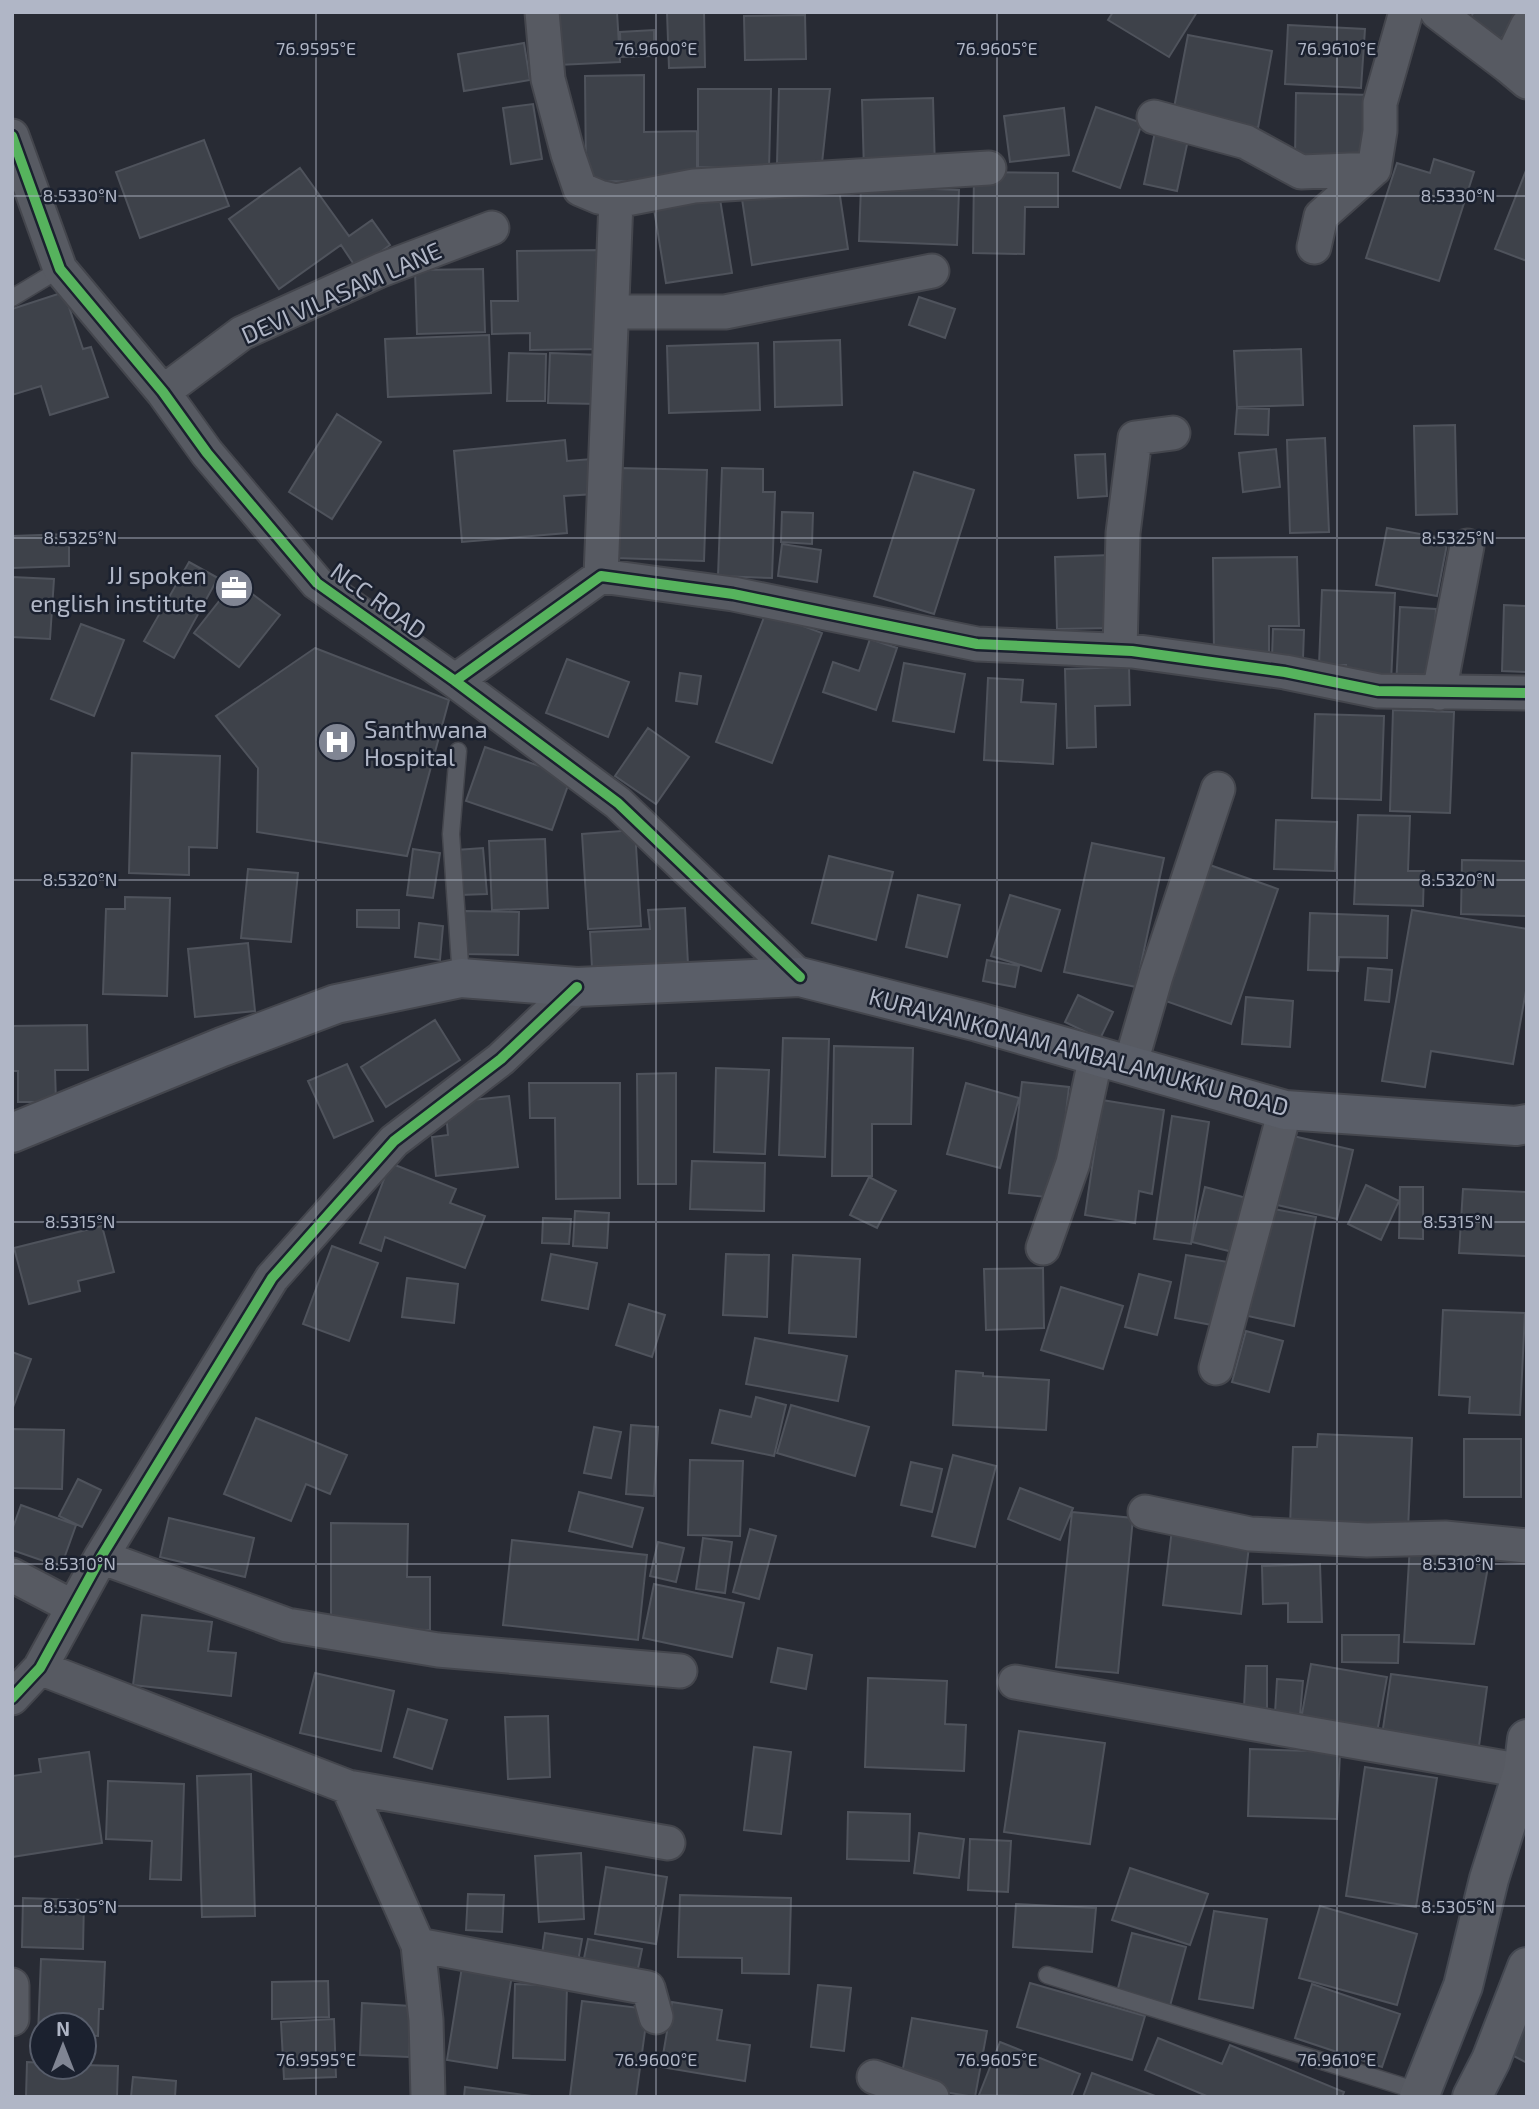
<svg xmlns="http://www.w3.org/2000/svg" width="1539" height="2109" viewBox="0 0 1539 2109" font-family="'Exo 2',sans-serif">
  <rect width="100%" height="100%" fill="#282b34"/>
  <path fill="#3e424a" stroke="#4f535c" stroke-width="2" d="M555,12H617L620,62L558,65Z
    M667,12H704L705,67L669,68Z
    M1113,12H1197L1169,57L1108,20Z
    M1474,12H1519L1501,39L1470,18Z
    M805,15L806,59L745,60L744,16Z
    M1288,25L1365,29L1361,88L1285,84Z
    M654,30V56L621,57L620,32Z
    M1188,35L1272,51L1258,128L1173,113Z
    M524,43L530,80L464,91L458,54Z
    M644,75V132L697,131V182L586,181L585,76Z
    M698,89H771L769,169L698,167Z
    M779,89H830L822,163H777Z
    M1296,93L1371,95L1369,159L1295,157Z
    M933,98L935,169L864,171L862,100Z
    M533,104L542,159L511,164L503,108Z
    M1096,107L1142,123L1120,188L1073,171Z
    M1064,108L1069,155L1010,162L1004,116Z
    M1155,132L1188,140L1177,191L1144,184Z
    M204,140L229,206L140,238L116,172Z
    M1434,159L1474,172L1439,281L1366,258L1397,163L1430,173Z
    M300,168L349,236L372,220L390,245L357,269L341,245L279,289L229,219Z
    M1527,168V261L1495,249Z
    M974,172L1058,173V207H1025L1024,254L973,253Z
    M838,183L848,249L752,265L742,199Z
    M861,186L959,190L957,245L859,241Z
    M720,199L732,273L666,283L654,209Z
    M603,250L604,349L530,350V333L492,334L491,301H518L517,251Z
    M483,269L485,332L417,334L415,270Z
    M64,292L83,349L91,347L108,397L50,415L41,386L12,395V309Z
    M919,297L955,309L945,338L909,325Z
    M489,335L491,393L388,397L385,339Z
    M840,340L842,405L775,407L774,342Z
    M758,343L760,410L669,413L667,346Z
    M1301,349L1303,405L1237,407L1234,351Z
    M509,353L546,354L545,401H507Z
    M550,353L601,355L599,404L548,403Z
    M1237,408L1269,409L1268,435L1235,434Z
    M337,414L381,442L332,519L289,492Z
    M1455,425L1457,514L1416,515L1414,426Z
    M1325,438L1329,532L1290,533L1287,440Z
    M565,440L567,461L592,459L595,494L564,496L567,533L462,542L454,451Z
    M1276,449L1280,487L1243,492L1239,453Z
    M1105,454L1107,496L1078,498L1075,455Z
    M620,468L707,470L704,561L616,558Z
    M722,468L763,469V492H775L772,578L718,576Z
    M914,472L974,490L934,614L874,596Z
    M782,512L813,513L812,544L781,542Z
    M1387,528L1448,539L1437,596L1376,585Z
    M69,534V566L12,568V536Z
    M782,544L821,550L817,582L778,576Z
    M1110,555L1112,628L1057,629L1055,557Z
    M1297,557L1299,626H1269V654L1214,656L1213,558Z
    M189,562L218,578L174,658L144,641Z
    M12,577L54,579L50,639L12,637Z
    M235,581L280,615L239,667L194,633Z
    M1322,590L1395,593L1391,683L1346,682V665H1319Z
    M1504,605L1527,606V672L1502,671Z
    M1400,607L1436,609L1431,689L1396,687Z
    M766,612L822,633L772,763L716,742Z
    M81,624L124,640L94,716L51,699Z
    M1273,629L1304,630L1303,659L1272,657Z
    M870,639L897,648L876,710L823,692L833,662L859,671Z
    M315,648L449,700L407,856L257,832L258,768L216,716Z
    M567,659L629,682L608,737L546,713Z
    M904,663L965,674L954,732L893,721Z
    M1129,667L1130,705L1095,706L1096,747L1067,748L1065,669Z
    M680,673L701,676L697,704L676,701Z
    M988,678L1023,680L1021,702L1056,704L1053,764L984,760Z
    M1393,710L1454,712L1450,813L1390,811Z
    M1315,714L1384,716L1381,800L1312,798Z
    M648,728L689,757L656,804L615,776Z
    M485,747L571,777L552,830L466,801Z
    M132,753L220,756L217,848L189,847V875L129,873Z
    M1358,815L1410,816L1408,871H1424L1423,906L1354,904Z
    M1276,820L1337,822L1335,871L1274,869Z
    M635,830L641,926L588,929L582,834Z
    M545,839L548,908L492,910L489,841Z
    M1092,843L1164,858L1136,987L1064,972Z
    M483,848L487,894L460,895L456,850Z
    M413,849L440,853L433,898L407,895Z
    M829,856L893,872L876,940L812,923Z
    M1462,860L1527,861V916L1461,914Z
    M1207,864L1278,889L1231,1024L1160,999Z
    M248,869L298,873L291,942L241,938Z
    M918,895L960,905L947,957L906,947Z
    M1010,895L1060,910L1041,971L991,956Z
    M125,897L170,898L167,996L103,994L106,909H125Z
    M685,908L688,964L592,968L590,932L650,929L648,910Z
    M357,910H399V928L357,927Z
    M1412,910L1527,929V985L1513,1064L1431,1051L1425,1087L1382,1081Z
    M465,911L519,912L518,955L464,954Z
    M1310,913L1388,916L1387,958L1339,957L1338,971L1308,970Z
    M419,923L443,926L440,960L415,957Z
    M248,943L255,1011L195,1017L188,949Z
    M987,960L1019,966L1015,987L983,981Z
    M1368,968L1392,970L1389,1002L1365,1000Z
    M1078,995L1113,1012L1100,1039L1065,1022Z
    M1246,997L1293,1001L1290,1047L1242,1044Z
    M435,1020L460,1060L386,1107L361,1067Z
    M87,1025L88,1070H55L56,1102H18V1071H12V1026Z
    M783,1038L829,1039L825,1157L779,1155Z
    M834,1046L913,1048L911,1124H872V1176H832Z
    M347,1064L373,1121L334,1138L308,1081Z
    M716,1068L769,1070L765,1154L714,1152Z
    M676,1073V1184H638L637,1074Z
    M1022,1082L1069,1087L1056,1198L1009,1193Z
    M529,1083H620V1198L556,1199L555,1118H530Z
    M966,1083L1019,1098L1000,1168L947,1154Z
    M509,1096L518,1167L436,1176L432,1137L448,1135L445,1103Z
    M1102,1100L1164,1110L1152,1194L1139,1191L1135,1223L1085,1215Z
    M1172,1116L1209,1122L1191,1244L1154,1239Z
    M1289,1135L1353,1150L1337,1219L1273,1204Z
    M692,1161L765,1163L764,1211L690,1209Z
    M390,1163L456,1189L450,1203L485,1216L465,1268L385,1237L381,1251L360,1243Z
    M869,1177L896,1191L877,1228L850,1215Z
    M1366,1185L1399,1201L1381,1240L1348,1224Z
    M1205,1187L1254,1200L1241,1254L1192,1242Z
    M1400,1187H1423V1239L1399,1238Z
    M1463,1189L1527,1192V1256L1459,1253Z
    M1269,1208L1316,1217L1294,1326L1248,1316Z
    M575,1211L609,1213L607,1248L573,1246Z
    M543,1218L571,1219L569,1244L542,1243Z
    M102,1226L114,1272L78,1281L80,1291L29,1304L14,1248Z
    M332,1246L378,1263L349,1341L303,1324Z
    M551,1254L597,1263L588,1309L542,1300Z
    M726,1254L769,1255L767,1317L723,1315Z
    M793,1255L860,1259L856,1337L789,1333Z
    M1186,1255L1234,1263L1222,1327L1175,1318Z
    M1043,1268L1044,1328L986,1330L984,1269Z
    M1139,1274L1171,1282L1157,1335L1125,1327Z
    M407,1278L458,1284L454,1323L402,1317Z
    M1061,1287L1123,1306L1103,1369L1041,1350Z
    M629,1304L665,1315L652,1357L616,1345Z
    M1443,1310L1525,1313L1520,1415L1469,1413L1470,1397L1439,1395Z
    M1246,1331L1283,1341L1269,1392L1232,1382Z
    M755,1338L847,1356L838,1401L746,1384Z
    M12,1352L31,1359L12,1410Z
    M956,1371L983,1373V1376L1049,1380L1046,1430L953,1425Z
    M756,1397L786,1405L774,1456L712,1443L720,1410L751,1417Z
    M791,1405L869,1427L855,1476L777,1453Z
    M256,1418L347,1455L330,1494L306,1484L291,1521L224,1494Z
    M631,1425L658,1427L654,1496L626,1494Z
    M594,1427L621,1432L611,1478L584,1473Z
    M12,1429L64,1430L62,1489L12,1488Z
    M1318,1434L1412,1438L1408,1530L1290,1526L1293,1447H1317Z
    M1464,1439H1521V1497H1464Z
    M953,1455L996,1466L975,1547L932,1536Z
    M690,1460L743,1461L740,1536L688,1535Z
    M911,1462L942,1469L932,1512L901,1505Z
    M78,1479L101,1490L82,1527L59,1516Z
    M1020,1488L1073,1508L1060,1540L1008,1519Z
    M579,1492L643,1508L632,1547L569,1531Z
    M21,1505L76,1525L61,1567L12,1550V1530Z
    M1072,1512L1133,1518L1118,1673L1056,1667Z
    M169,1518L254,1538L245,1577L160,1557Z
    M331,1523L408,1524L407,1577H430V1630L331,1628Z
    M750,1529L776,1536L759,1599L733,1592Z
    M1172,1529L1250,1538L1241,1614L1163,1605Z
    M703,1538L732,1542L725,1593L696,1589Z
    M512,1540L647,1555L638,1640L503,1625Z
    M658,1542L684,1548L676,1582L650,1576Z
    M1410,1545H1492L1474,1644L1404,1642Z
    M1320,1564L1322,1622H1288V1603L1263,1604L1262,1566Z
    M654,1584L744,1603L732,1657L643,1638Z
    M142,1615L212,1622L208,1651L236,1653L231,1696L133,1685Z
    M1342,1635H1399L1398,1663L1342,1662Z
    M778,1648L812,1655L806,1689L771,1682Z
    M1311,1664L1387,1677L1376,1738L1300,1725Z
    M1246,1666H1267V1708H1244Z
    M315,1673L394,1691L381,1751L300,1733Z
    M1391,1674L1487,1687L1479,1746L1382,1735Z
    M868,1678L947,1681L945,1724L966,1725L964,1771L865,1767Z
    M1277,1679L1303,1681L1300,1715L1275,1713Z
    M408,1709L447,1720L432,1769L394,1757Z
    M548,1716L550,1777L508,1779L505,1717Z
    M1019,1731L1105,1743L1090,1844L1004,1832Z
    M754,1747L791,1752L781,1834L744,1830Z
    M1250,1749L1340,1752L1337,1819L1248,1816Z
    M89,1752L102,1843L12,1857V1776L41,1772L39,1759Z
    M1365,1767L1437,1778L1416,1907L1346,1896Z
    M251,1774L255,1916L202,1917L197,1776Z
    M108,1781L184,1784L181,1880L150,1879L152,1841L106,1839Z
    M848,1812L910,1814L909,1861L847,1859Z
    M919,1833L964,1839L959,1878L914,1873Z
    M970,1839L1011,1841L1008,1892L968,1890Z
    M581,1853L584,1919L539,1922L535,1856Z
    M606,1867L667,1877L656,1944L595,1934Z
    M1130,1868L1208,1894L1190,1945L1112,1920Z
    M468,1894L504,1895L502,1932L466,1930Z
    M680,1895L791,1898L789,1974L742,1973V1958L678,1957Z
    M23,1898L84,1900L83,1949L22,1947Z
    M1016,1904L1096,1908L1092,1952L1013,1947Z
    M1320,1906L1417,1934L1397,2005L1299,1978Z
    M1214,1911L1267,1919L1253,2008L1199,1999Z
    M545,1933L582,1939L577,1967L541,1961Z
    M1132,1933L1186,1947L1170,2006L1117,1992Z
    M588,1939L642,1949L636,1978L582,1968Z
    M41,1959L105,1962L103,2009H99L98,2036L84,2035V2025H42V2034H38Z
    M462,1967L512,1975L497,2068L447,2060Z
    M328,1981L329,2017L272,2019V1982Z
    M1030,1983L1145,2016L1132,2060L1017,2027Z
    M515,1984L567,1986L565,2060L513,2058Z
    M1312,1984L1400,2014L1382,2067L1295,2038Z
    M818,1985L851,1988L844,2051L811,2047Z
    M582,2001L648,2009L636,2097L570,2096Z
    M672,2002L722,2010L717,2040L750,2045L745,2081L661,2067Z
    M362,2003L411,2006L409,2057L360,2055Z
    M912,2018L987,2031L975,2097L900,2085Z
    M334,2019L336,2077L284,2079L281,2022Z
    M1527,2021V2063L1508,2053Z
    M1158,2038L1222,2064L1230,2045L1344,2092L1342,2097H1209L1145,2070Z
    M1000,2042L1080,2074L1071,2097L979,2095Z
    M27,2062L42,2063V2067H84V2065L118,2066L117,2097H26Z
    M1092,2073L1158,2097H1083Z
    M133,2077L176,2081L175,2097H131Z
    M465,2087L539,2097H464Z"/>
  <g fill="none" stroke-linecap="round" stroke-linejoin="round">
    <g stroke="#44464d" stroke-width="19">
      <path id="lane" d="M12,298L60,269
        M458,751L451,834L461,978
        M1047,1975L1421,2092"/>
    </g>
    <g stroke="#44464d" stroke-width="37">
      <path id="street" d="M542,12L548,79L568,154L580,189L599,197L616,201
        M1437,12L1508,66
        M1527,26L1508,66L1527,82
        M1154,117L1246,142L1301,172L1374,169
        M12,136L60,269L163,392L207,453L317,583L455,681L618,803L800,977
        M1314,247L1321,216L1374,169L1380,131V103L1406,12
        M612,312H725L932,271
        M163,392L242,333L381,270L492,228
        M601,576L616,201L694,186L989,168
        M1120,650L1123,533L1135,438L1173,433
        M455,681L601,576L733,594L977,644L1132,651L1285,672L1378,691L1527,693
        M1439,693L1467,546
        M1130,1066L1156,976L1218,789
        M1043,1248L1073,1163L1096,1056
        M1216,1368L1285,1110
        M1145,1512L1250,1534L1367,1540L1445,1538L1527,1546
        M101,1557L287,1625L438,1650L680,1671
        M12,1575L73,1607
        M40,1668L348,1787L668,1843
        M1015,1682L1523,1771
        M12,1698L40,1668L101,1557L272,1278L394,1141L501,1059L577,987
        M348,1787L418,1945L648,1988L656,2017
        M418,1945L426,2020L428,2097
        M12,1985V2019
        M874,2077L932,2097"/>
    </g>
    <g stroke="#44464d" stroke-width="42">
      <path id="secondary" d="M12,1133L222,1047L336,1004L461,978L577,987L800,977L978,1022L1285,1110L1516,1126L1527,1124"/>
    </g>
    <g stroke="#444851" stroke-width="42">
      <path id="primary" d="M1419,2097L1463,1986L1489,1879L1523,1771L1527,1739
        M1472,2097L1491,2060L1527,1967"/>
    </g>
    <use href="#lane" stroke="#575a62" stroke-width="16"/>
    <use href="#street" stroke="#575a62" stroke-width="33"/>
    <use href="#secondary" stroke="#5a5e68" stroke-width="38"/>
    <use href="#primary" stroke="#595c64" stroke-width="38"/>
    <g stroke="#1b212f" stroke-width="15">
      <path id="cycleway" d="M12,136L60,269L163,392L207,453L317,583L455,681L618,803L800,977
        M455,681L601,576L733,594L977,644L1132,651L1285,672L1378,691L1527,693
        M12,1698L40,1668L101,1557L272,1278L394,1141L501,1059L577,987"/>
    </g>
    <use href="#cycleway" stroke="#56b35d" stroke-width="10"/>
  </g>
  <path fill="none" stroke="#b0b6c6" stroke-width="2" stroke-opacity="0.45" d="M316,12V2097M656,12V2097M997,12V2097M1337,12V2097M12,196H1527M12,538H1527M12,880H1527M12,1222H1527M12,1564H1527M12,1906H1527"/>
  <defs>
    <g id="office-disc" transform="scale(2.0125)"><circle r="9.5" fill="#808593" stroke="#1b212f"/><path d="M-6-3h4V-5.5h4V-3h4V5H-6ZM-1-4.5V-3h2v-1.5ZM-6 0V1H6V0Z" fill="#fff"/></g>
    <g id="hospital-disc" transform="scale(2.0125)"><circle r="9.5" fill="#808593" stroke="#1b212f"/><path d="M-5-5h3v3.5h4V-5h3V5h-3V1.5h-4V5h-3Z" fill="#fff"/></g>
  </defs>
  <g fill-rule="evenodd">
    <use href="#office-disc" x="234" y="588"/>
    <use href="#hospital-disc" x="337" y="742"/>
  </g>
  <g text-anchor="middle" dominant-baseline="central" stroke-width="5" stroke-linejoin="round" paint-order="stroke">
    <g font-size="24" fill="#b0b6c6" stroke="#1b212f">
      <text transform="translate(341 292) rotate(-24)">DEVI VILASAM LANE</text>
      <text transform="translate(379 600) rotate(36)">NCC ROAD</text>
      <text transform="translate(1079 1051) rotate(15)">KURAVANKONAM AMBALAMUKKU ROAD</text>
    </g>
    <g font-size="24" fill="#b0b6c6" stroke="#1b212f" text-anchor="end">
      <text x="207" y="574">JJ spoken<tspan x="207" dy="28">english institute</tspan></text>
      <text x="364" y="728" text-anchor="start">Santhwana<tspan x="364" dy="28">Hospital</tspan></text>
    </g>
  </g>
  <g font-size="18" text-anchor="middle" fill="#b0b6c6" stroke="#1b212f" stroke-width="5" stroke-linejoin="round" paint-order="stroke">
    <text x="316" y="55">76.9595°E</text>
    <text x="656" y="55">76.9600°E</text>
    <text x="997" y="55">76.9605°E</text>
    <text x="1337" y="55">76.9610°E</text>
    <text x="80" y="202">8.5330°N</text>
    <text x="1458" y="202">8.5330°N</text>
    <text x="80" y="544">8.5325°N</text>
    <text x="1458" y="544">8.5325°N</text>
    <text x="80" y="886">8.5320°N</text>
    <text x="1458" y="886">8.5320°N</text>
    <text x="80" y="1228">8.5315°N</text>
    <text x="1458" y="1228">8.5315°N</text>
    <text x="80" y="1570">8.5310°N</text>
    <text x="1458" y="1570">8.5310°N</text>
    <text x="80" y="1913">8.5305°N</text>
    <text x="1458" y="1913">8.5305°N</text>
    <text x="316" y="2066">76.9595°E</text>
    <text x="656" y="2066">76.9600°E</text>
    <text x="997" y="2066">76.9605°E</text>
    <text x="1337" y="2066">76.9610°E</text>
  </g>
  <rect width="1539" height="2109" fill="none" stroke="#b0b6c6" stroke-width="28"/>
  <g transform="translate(63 2046)"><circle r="33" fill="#1b212f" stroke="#575d6b" stroke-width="2"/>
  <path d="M0-5L12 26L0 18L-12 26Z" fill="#808593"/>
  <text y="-10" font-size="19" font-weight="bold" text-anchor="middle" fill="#b0b6c6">N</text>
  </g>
</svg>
